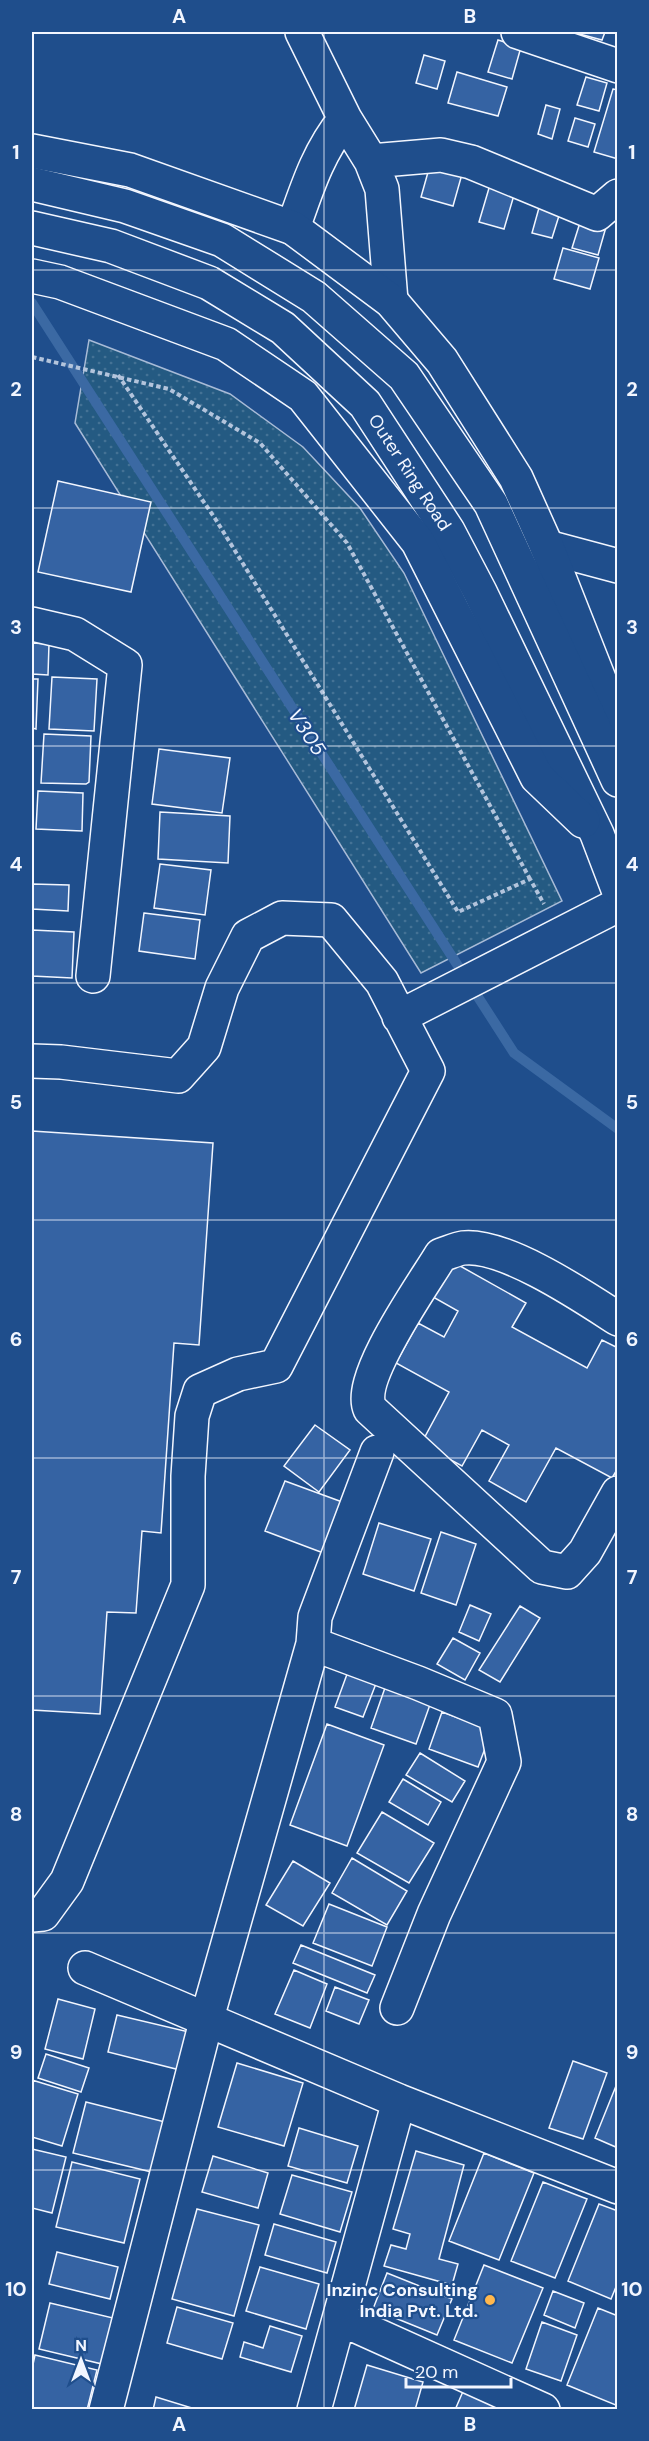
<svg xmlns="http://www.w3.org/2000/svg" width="649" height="2441" viewBox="0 0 649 2441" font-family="'DM Sans',sans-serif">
  <defs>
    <pattern id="grass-dots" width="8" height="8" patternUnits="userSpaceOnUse" patternTransform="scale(1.5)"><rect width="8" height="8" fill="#245a82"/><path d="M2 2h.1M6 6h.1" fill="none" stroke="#447295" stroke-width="1.8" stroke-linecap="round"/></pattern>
  </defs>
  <rect width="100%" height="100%" fill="#1f4e8c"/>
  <path fill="url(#grass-dots)" stroke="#a8bbd7" stroke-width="1.5" d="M89,340L230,394L303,447L360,508L404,573L562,901L421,973L75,423Z"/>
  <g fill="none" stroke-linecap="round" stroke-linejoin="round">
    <path stroke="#3b69a3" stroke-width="10" d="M32,303L514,1053L618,1129"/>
  </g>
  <path fill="#3563a3" stroke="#f2f6ff" stroke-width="1.5" d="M572,32H605L602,40Z
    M498,40L521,47L512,79L488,72Z
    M424,55L445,61L437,89L416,83Z
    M457,72L507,87L498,116L448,103Z
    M586,77L607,83L599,111L577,105Z
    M613,89L618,90V159L594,152Z
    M546,105L560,109L552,139L538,134Z
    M575,118L595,124L588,147L568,141Z
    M432,158L464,167L453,206L421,197Z
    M492,178L517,185L504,229L479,222Z
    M542,197L563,203L552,238L532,233Z
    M583,213L608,220L598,255L572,248Z
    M563,248L599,258L590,289L554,279Z
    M58,481L151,502L131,592L38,572Z
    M32,643L49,644L48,675L32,674Z
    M52,677L97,679L94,731L49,729Z
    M32,679H38L36,729L32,728Z
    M44,734L91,736L89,782L86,784L41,783Z
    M159,749L230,758L222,813L152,804Z
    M38,791L83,793L82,831L36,829Z
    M160,812L230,816L228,863L158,859Z
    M160,864L211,870L205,915L154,908Z
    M32,884L69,885L68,911L32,909Z
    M144,913L200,920L195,959L139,951Z
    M32,930L74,932L72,978L32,976Z
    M32,1131L213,1143L199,1345L174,1343L161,1533L142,1531L136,1613L107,1612L100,1714L32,1710Z
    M453,1262L526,1303L512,1327L587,1368L602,1340L618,1348V1468L612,1478L556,1448L526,1502L489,1481L509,1445L482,1430L462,1466L421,1444L449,1392L396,1363L418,1323L444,1337L458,1311L433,1297Z
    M315,1425L350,1450L319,1492L284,1466Z
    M285,1481L345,1503L326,1554L265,1531Z
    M379,1523L431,1539L414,1591L363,1574Z
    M441,1532L476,1544L456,1605L421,1593Z
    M470,1605L491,1614L479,1641L459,1632Z
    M520,1606L540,1618L500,1682L479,1670Z
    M453,1638L480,1653L465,1680L437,1664Z
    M350,1666L379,1676L363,1717L335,1707Z
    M387,1682L432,1699L416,1744L371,1728Z
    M442,1712L492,1730L478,1767L429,1749Z
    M327,1724L384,1745L347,1846L290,1825Z
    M420,1753L465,1781L452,1802L406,1775Z
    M403,1779L441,1802L428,1825L389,1802Z
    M382,1812L434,1843L409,1883L357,1853Z
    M352,1858L407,1891L387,1925L332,1893Z
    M293,1861L330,1883L303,1926L266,1905Z
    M329,1904L387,1927L372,1966L313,1943Z
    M301,1945L375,1975L367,1993L293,1963Z
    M294,1970L327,1984L310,2028L275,2014Z
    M335,1987L369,2000L359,2024L326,2011Z
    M58,1999L95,2009L83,2059L45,2049Z
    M117,2015L189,2032L180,2070L108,2052Z
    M46,2054L89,2068L81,2092L38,2078Z
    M573,2061L607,2073L583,2139L549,2128Z
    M237,2063L303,2083L284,2146L218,2127Z
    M32,2080L78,2094L62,2146L32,2137Z
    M618,2081V2148L595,2138Z
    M86,2102L173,2124L160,2174L73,2153Z
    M299,2128L358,2146L347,2183L288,2166Z
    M32,2149L66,2157L52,2213L32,2208Z
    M416,2151L464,2165L439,2259L458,2264L452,2285L384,2266L391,2245L406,2249L410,2234L393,2229Z
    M484,2153L534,2173L499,2260L449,2241Z
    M213,2156L268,2173L258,2208L202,2192Z
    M72,2162L140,2179L124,2243L56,2227Z
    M292,2175L352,2192L340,2232L280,2214Z
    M543,2182L587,2199L555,2278L511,2261Z
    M599,2204L618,2211V2282L611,2299L568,2281Z
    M197,2209L259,2225L234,2316L172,2299Z
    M274,2224L336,2242L327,2273L265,2255Z
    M57,2252L118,2267L110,2299L49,2284Z
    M484,2265L543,2288L512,2363L454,2340Z
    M260,2267L319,2284L306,2329L246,2311Z
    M387,2273L452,2299L437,2335L373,2309Z
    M553,2291L584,2303L575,2328L544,2315Z
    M50,2303L113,2318L102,2364L39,2349Z
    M177,2307L233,2323L222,2359L167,2343Z
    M598,2308L618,2316V2406L567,2385Z
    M542,2322L577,2335L561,2381L526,2369Z
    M270,2326L302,2336L291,2372L240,2357L244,2342L263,2348Z
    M35,2355L97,2370L87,2410H32V2369Z
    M367,2365L423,2382L415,2410H354Z
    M467,2382L512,2410H455Z
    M156,2397L192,2408V2410H153Z"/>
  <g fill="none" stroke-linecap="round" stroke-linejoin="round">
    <g stroke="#f2f6ff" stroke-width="36">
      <path id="minor" d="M302,32L345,119L371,161L382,189L391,301
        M518,32L618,66
        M371,161L441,155L471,162L597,214L618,196
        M293,228C307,188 318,152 345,119
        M547,547L618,566
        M32,624L75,634L125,665L93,976
        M399,1017L618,905
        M32,1061L61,1062L178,1076L204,1047L222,988L248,936L282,918L331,920L382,982L428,1071L276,1366L238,1374L200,1391L192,1416L188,1476V1585L67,1881L43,1914L32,1915
        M618,1319C584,1297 504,1243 463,1248C456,1249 448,1253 441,1255C423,1285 356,1378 370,1409L542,1567L567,1572L585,1552L618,1493
        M313,1644L418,1683L495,1715L504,1762L434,1914L397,2008
        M85,1968L399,2101L618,2187
        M341,2319L543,2410
        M106,2410L207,2018L313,1644L315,1617L377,1452
        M314,2410L399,2101"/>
    </g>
    <g stroke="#f2f6ff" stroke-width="36">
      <g id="highway">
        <path d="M32,151L130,170L293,228L391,301L442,361L516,478L547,547L618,727"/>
        <path d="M32,184L125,206L222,240L314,297L404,376L491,504L618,780"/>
        <path id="s1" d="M32,228L111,246L209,283L283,328L365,404L448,531L480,592L597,834L618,889"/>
        <path d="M32,276L60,282L226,344L303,396L418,542L537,777L583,821"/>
      </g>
    </g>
    <path stroke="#b3c4dc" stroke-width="4" stroke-dasharray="4.5 3" stroke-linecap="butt" d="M32,357L169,389L260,443L347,543L530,879
      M118,375L216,520L458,912L530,879L544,904"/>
    <use href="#minor" stroke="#1f4e8c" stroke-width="33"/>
    <use href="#highway" stroke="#1f4e8c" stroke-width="33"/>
  </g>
  <path fill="none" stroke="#f2f6ff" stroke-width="1.5" stroke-opacity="0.55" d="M324,32V2410M32,270H618M32,508H618M32,746H618M32,983H618M32,1220H618M32,1458H618M32,1696H618M32,1933H618M32,2170H618"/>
  <circle fill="#ffb74d" stroke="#1f4e8c" stroke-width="2" cx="490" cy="2300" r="6"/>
  <g text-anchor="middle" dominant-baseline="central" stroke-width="4.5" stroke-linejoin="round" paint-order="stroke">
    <g font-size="18" fill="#f2f6ff" stroke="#1f4e8c">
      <text stroke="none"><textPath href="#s1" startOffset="466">Outer Ring Road</textPath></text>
    </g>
    <g font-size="18" font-weight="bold" fill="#f2f6ff" stroke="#1f4e8c" text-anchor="end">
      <text x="478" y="2290">Inzinc Consulting<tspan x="478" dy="21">India Pvt. Ltd.</tspan></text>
    </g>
    <g font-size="20" font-style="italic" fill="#f2f6ff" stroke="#1f4e8c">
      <text transform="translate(307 732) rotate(57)">V305</text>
    </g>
  </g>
  <rect width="649" height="2441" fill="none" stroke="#1f4e8c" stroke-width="66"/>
  <g transform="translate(81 2360)" stroke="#1f4e8c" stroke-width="4.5" paint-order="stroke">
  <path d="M0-4.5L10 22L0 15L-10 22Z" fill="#f2f6ff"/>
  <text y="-9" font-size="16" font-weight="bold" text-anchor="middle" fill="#f2f6ff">N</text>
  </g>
  <path d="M406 2378v9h105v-9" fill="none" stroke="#f2f6ff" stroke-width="3"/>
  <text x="415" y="2378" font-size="18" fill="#f2f6ff" stroke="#1f4e8c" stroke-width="4.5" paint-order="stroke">20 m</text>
  <rect x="33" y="33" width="583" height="2375" fill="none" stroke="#f2f6ff" stroke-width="2"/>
  <g font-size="20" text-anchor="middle" font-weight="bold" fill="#f2f6ff">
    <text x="179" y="23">A</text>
    <text x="470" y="23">B</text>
    <text x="16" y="159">1</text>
    <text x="632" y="159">1</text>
    <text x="16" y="396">2</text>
    <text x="632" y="396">2</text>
    <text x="16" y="634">3</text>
    <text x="632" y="634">3</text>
    <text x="16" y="871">4</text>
    <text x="632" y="871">4</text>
    <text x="16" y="1109">5</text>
    <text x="632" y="1109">5</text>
    <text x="16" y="1346">6</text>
    <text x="632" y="1346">6</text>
    <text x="16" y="1584">7</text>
    <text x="632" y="1584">7</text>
    <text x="16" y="1821">8</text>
    <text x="632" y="1821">8</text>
    <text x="16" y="2059">9</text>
    <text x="632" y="2059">9</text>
    <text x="16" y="2296">10</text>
    <text x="632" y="2296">10</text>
    <text x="179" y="2431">A</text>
    <text x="470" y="2431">B</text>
  </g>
</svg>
